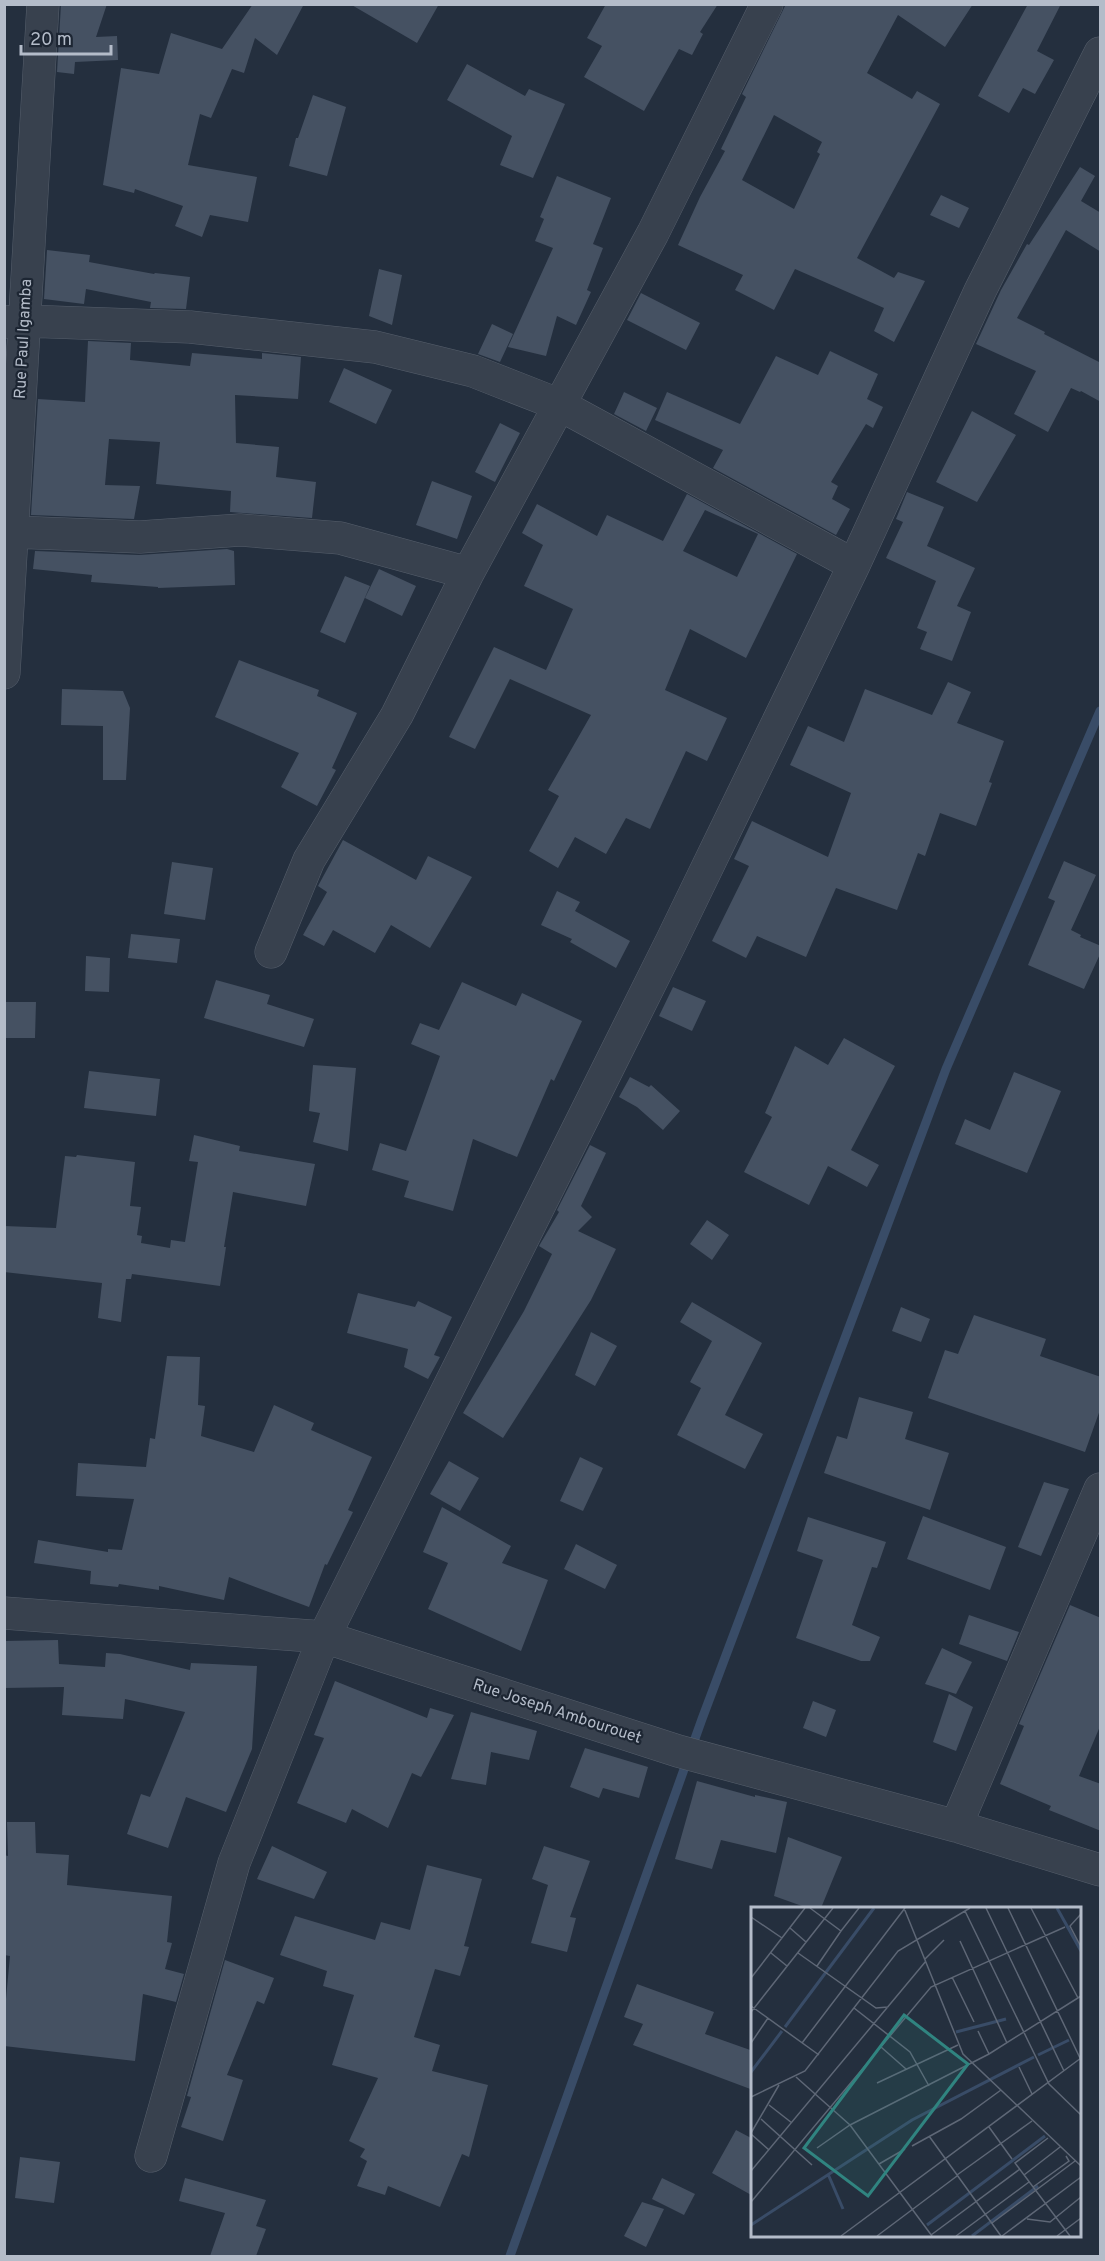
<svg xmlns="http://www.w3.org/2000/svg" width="1105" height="2261" viewBox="0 0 1105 2261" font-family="Overpass,sans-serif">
  <rect width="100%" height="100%" fill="#242f3e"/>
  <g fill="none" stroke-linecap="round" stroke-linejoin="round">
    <path stroke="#394c67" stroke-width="9" d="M510,2256L702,1719L946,1069L1100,711"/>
  </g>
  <path fill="#455162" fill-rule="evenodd" d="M61,4H107L96,37L117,36L118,60L75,62L74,74L57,72Z
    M253,4H304L277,55L255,38L244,73L232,69L211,118L200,114L188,165L257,177L248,222L210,215L202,237L175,226L183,206L135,189L134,193L103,185L121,68L159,74L171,33L222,49Z
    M350,4H439L417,43Z
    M606,4H718L700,32L703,34L692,55L679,49L644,111L584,77L602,46L587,38Z
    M786,4H973L945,47L898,15L867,73L912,99L917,91L940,104L857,258L894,278L898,272L925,281L894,342L874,331L884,308L795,269L774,310L735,290L743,275L678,245L700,197L725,151L721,149L746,97L742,94ZM774,115L822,142L817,152L820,154L794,209L742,180Z
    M1028,4H1061L1037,51L1054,60L1035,94L1023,88L1009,113L978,96Z
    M467,64L525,96L529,89L565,104L533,178L500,165L512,136L447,100Z
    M313,95L346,107L327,176L289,166L296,138H298Z
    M1080,167L1095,176L1081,201L1101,213V252L1066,230L1017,318L1045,332L1044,334L1101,363V402L1081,391L1080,392L1071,388L1048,432L1014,414L1036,371L976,344L1001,290L1027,244L1029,245Z
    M557,176L611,198L593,244L603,248L587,290L591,292L576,325L557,316L546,356L508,347L553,248L535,241L544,219L540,217Z
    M941,195L969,208L959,228L930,215Z
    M47,250L90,255L89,262L154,274L155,273L190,277L186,309L150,308L151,302L86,289L84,304L44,299Z
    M379,269L402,275L392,325L369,316Z
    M641,293L700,323L686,350L627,320Z
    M492,324L513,334L500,362L478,354Z
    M88,341L131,343L130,360L190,366L192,353L262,359V353L301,357L298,399L235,395L236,443L279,447L276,477L316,482L312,518L230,512L231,491L156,484L160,442L109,439L105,485L140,486L134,519L31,515L38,399L85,402Z
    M830,351L878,374L867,399L883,407L873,428L866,424L831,482L838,486L832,499L850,509L836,535L713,468L723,450L655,420L667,392L740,424L776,356L818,375Z
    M344,368L392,390L376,424L329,402Z
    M624,392L657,408L646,431L614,414Z
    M972,411L1016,435L977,502L936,482Z
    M500,423L520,433L495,482L475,472Z
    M432,481L472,496L457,539L416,525Z
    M907,492L944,507L927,546L975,568L957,606L971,612L952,661L920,649L927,632L917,628L936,581L886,558L903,522L896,519Z
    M687,494L797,554L746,658L690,629L665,690L727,718L707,761L686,751L650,829L626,818L606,854L575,837L558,868L529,851L559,796L548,790L591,715L510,679L475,749L449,737L494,647L546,670L573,609L524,586L543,545L522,533L537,504L597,536L607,515L663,541ZM705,510L758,534L737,577L683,551Z
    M227,549L234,551L235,585L158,588V587L91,582L92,575L33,569L35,551L139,555Z
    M379,569L416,586L402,616L365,598Z
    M345,576L370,586L345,643L320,632Z
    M239,660L319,690L317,696L357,713L332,768L336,770L317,806L281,787L299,753L215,717Z
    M948,682L971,692L957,723L1004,741L989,782L992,783L976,826L940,813L925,856L918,853L897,910L836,888L806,957L757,936L746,958L712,941L749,866L734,859L752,821L828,857L851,793L790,765L808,726L844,742L865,689L932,715Z
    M62,689L123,691L130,708L126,780H103V726L61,725Z
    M343,840L416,880L428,856L472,877L430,948L391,925L375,953L333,930L324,946L303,935L327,892L318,886Z
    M1064,861L1096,875L1071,930L1081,935L1080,937L1101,946V952L1084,989L1028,965L1055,901L1048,898Z
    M172,862L213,868L205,920L164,914Z
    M557,891L580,902L575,911L630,941L616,968L570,942L572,939L541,925Z
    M131,934L180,939L177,963L128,958Z
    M86,956L110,958L109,992L85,991Z
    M216,980L270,995L267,1004L314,1019L304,1047L204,1018Z
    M462,982L516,1006L522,993L582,1021L554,1081L551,1079L517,1157L473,1139L453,1211L404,1197L409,1181L372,1170L380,1143L406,1151L440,1056L411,1044L420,1023L439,1030Z
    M673,987L706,1001L692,1031L659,1016Z
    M5,1002H36L35,1038H5Z
    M844,1038L895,1066L851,1150L879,1165L867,1187L828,1166L809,1205L744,1172L772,1117L765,1113L795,1046L828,1065Z
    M313,1065L356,1068L348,1151L313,1142L320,1113L309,1111Z
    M89,1071L160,1079L156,1116L84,1108Z
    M1014,1072L1061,1091L1027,1173L955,1144L965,1119L990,1130Z
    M630,1077L649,1087L651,1085L680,1111L663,1130L637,1107L619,1097Z
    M194,1135L240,1146L239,1151L315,1164L306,1206L233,1192L224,1247H226L220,1286L132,1274L131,1279H126L121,1322L98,1318L102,1283L4,1272V1226L56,1228L65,1156L76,1157L77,1155L135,1162L130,1206L141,1207L137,1235L142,1236L141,1243L170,1248L171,1240L185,1242L198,1162L189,1161Z
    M590,1145L606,1153L581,1206L592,1217L578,1231L616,1249L591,1300L503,1438L463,1413L524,1311L552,1254L539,1246L559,1212L557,1210Z
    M707,1220L729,1235L712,1260L690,1244Z
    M358,1293L415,1307L418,1301L452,1317L434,1355L440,1357L428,1379L404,1367L408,1349L347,1333Z
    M692,1302L762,1343L725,1415L763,1434L745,1469L677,1435L701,1388L690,1382L712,1341L680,1322Z
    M901,1307L930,1319L921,1342L892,1331Z
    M974,1315L1046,1339L1040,1356L1101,1377V1407L1085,1452L928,1398L945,1350L958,1354Z
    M591,1332L617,1346L595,1386L575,1375Z
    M167,1356L200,1357L198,1405L205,1406L201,1436L254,1452L274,1405L314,1423L311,1430L372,1457L348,1510L353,1512L327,1565L325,1564L309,1607L229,1577L224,1600L159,1586V1590L119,1584L118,1587L90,1584L91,1571L34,1563L38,1540L108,1552V1549L122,1550L134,1499L76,1496L78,1463L146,1467L150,1438L155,1439Z
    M859,1397L913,1412L905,1439L949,1453L930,1510L824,1473L837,1436L847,1439Z
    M580,1457L603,1468L583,1511L560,1501Z
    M449,1461L479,1478L460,1511L430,1494Z
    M1044,1482L1069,1489L1041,1556L1018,1547Z
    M442,1507L511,1546L502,1563L548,1580L521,1651L428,1609L448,1563L423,1552Z
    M923,1516L1006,1547L990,1590L907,1559Z
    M808,1517L886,1542L877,1568L872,1567L852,1625L880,1637L870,1661H861L796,1638L823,1560L797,1551Z
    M576,1544L617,1565L605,1589L564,1569Z
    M1070,1605L1101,1618V1724L1079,1776L1101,1784V1831L1049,1810L1051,1806L1000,1784L1024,1726L1019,1724Z
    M969,1615L1019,1632L1007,1661L959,1644Z
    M58,1640L59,1664L105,1667L106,1653L120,1654L190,1670L191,1663L257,1666L252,1749L226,1812L186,1797L168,1848L127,1834L141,1794L150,1797L185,1712L125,1699L123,1719L62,1715L64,1687L4,1688V1641Z
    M942,1648L972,1662L956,1694L925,1684Z
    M335,1681L427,1718L430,1708L454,1715L421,1777L412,1773L388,1828L352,1809L346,1823L297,1803L324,1738L314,1735Z
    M949,1694L973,1707L956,1751L933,1742Z
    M813,1701L836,1710L826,1737L803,1728Z
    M471,1712L537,1731L529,1760L491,1752L486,1785L451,1779Z
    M585,1748L648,1767L639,1798L603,1788L599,1798L570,1787Z
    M697,1781L755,1797V1795L787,1802L776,1853L721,1840L712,1869L675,1859Z
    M7,1822H35L36,1853L69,1855L67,1885L172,1896L167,1942L172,1943L165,1969L184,1974L176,2002L143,1994L135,2061L4,2046V2020L10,1956L4,1955V1855L8,1856Z
    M788,1837L842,1857L821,1908L802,1906L774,1896Z
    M272,1846L327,1872L314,1899L257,1879Z
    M544,1846L590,1861L570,1917L576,1918L567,1952L531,1943L548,1885L532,1879Z
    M427,1865L482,1879L464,1946L469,1947L460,1976L435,1969L414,2037L440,2045L432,2071L488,2085L469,2157L462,2154L440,2207L388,2186L385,2195L357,2186L367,2161L360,2157L365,2149L349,2141L378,2078L332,2065L354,1995L323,1986L327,1971L280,1955L295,1916L375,1940L381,1922L410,1930Z
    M225,1960L274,1978L264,2004L257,2001L227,2075L243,2080L223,2141L181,2127L191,2097L187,2096Z
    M637,1984L714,2012L705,2034L753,2051V2090L633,2045L643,2024L624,2017Z
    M736,2130L753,2139V2196L712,2173Z
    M20,2157L60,2162L54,2203L15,2198Z
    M185,2178L266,2200L256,2226L266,2229L256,2256H210L225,2213L179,2201Z
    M662,2178L695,2194L684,2215L652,2199Z
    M642,2202L664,2209L646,2247L624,2236Z"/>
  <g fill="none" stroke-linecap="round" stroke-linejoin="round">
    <g stroke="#565f6c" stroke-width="33">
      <path id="minor" d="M4,322L25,321L190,327L375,347L473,371L560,405L854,565
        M13,532L140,537L240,530L340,538L468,573
        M4,673L43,4
        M271,952L309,860L397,715L468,573L653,233L767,4
        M4,1613L324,1637L678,1751L956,1826L1100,1870
        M956,1826L1100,1489
        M151,2156L234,1863L324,1637L671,942L854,565L980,291L1100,53"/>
    </g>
    <use href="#minor" stroke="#38414e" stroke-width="32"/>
  </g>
  <g text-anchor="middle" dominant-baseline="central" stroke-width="4.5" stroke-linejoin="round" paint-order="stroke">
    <g font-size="16" fill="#b4bcc9" stroke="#1d2633">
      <text transform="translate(24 339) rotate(-87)">Rue Paul Igamba</text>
      <text transform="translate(557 1712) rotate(18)">Rue Joseph Ambourouet</text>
    </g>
  </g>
  <g transform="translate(751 1907)">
    <rect width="330" height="330" fill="#242f3e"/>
    <path fill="none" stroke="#394c67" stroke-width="3" d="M306,1L330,44M34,120L123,1M205,125L255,112M287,148L318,133M0,165L31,124M77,267L92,302M0,318L161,213L283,150M176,318L294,229M221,329L287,279"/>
    <path fill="none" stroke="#5e6776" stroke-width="1.5" d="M59,1L90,24L108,1M153,1L212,147L330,259M235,1L313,164M257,1L329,151M280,1L327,91M214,4L298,177L330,208M330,7L319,19L330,40M0,10L31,31M39,21L55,35M209,34L256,136M20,46L36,59M47,46L125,101L137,100M174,52L193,33M66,59L90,24M201,70L223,115M0,71L54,1M0,99L68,148M103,101L159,145L178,179M0,105L82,1M227,124L238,147M0,136L17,111M51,136L154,1M130,140L155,162M268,160L281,187M45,170L99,218L181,329M126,176L207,138M0,190L54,164L147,44L219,1M18,198L41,216M10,212L61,258M238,220L261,252M0,226L28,178M0,227L18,243M178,229L250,329M297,231L264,256L319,329M161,239L210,212L250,183M66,241L99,218L238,147L330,89M128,257L154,242M0,264L175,54M206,268L281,214M273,268L309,240M282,280L318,254L315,249M0,295L180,80L314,20M276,312L299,315L330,290M241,316L324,254M180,328L269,262M90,329L330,151M126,329L206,269M205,329L278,275M251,329L330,270M306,329L330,311"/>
    <path fill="#308480" fill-opacity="0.15" stroke="#308480" stroke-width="3" d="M153,108L217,157L117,289L53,241Z"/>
    <rect width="330" height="330" fill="none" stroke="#b4bcc9" stroke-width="3"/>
  </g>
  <rect width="1105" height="2261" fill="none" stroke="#b4bcc9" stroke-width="12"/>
  <path d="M21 45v9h90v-9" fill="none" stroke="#b4bcc9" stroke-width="3"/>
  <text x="30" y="45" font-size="18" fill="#b4bcc9" stroke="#1d2633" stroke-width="4.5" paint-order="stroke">20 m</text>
</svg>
